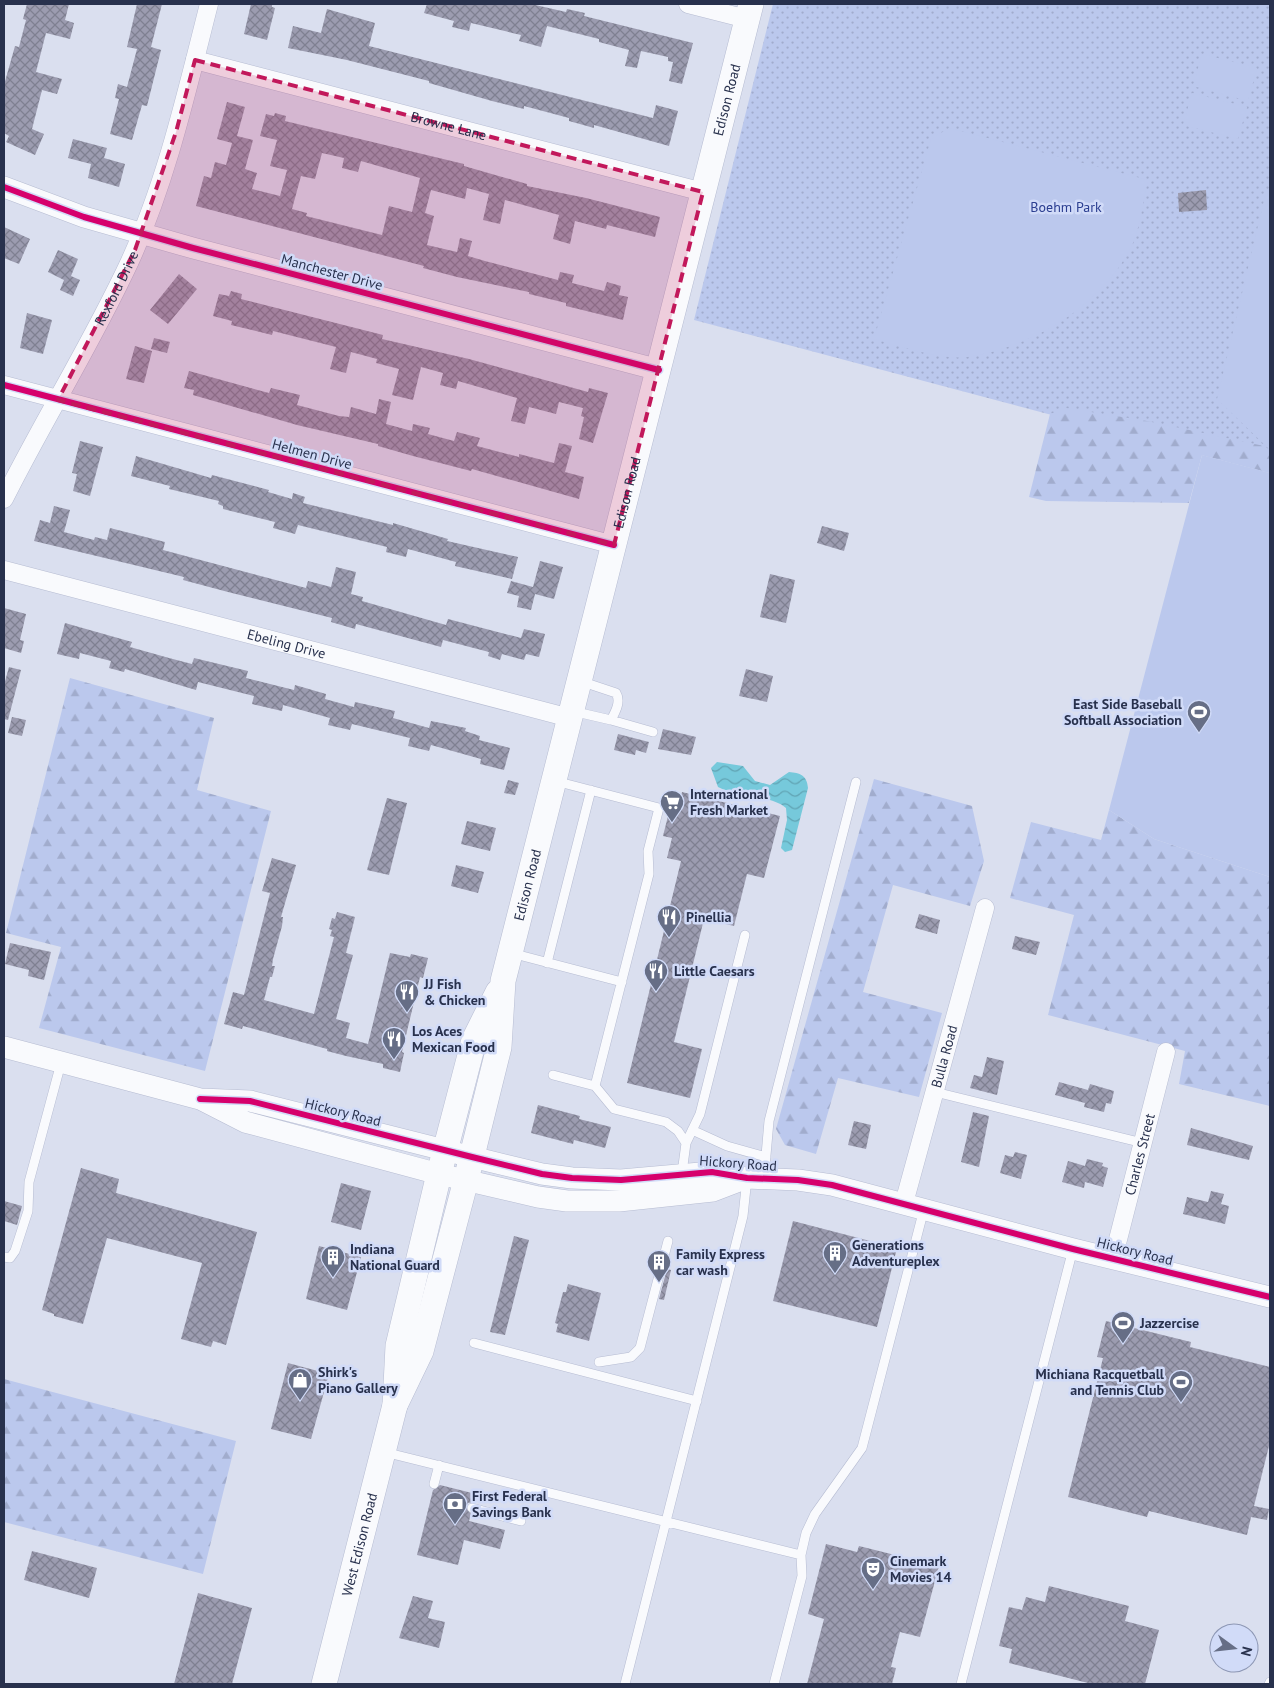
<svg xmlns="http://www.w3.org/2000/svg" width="1274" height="1688" viewBox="0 0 1274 1688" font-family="'PT Sans',sans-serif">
  <defs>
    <pattern id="grass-dots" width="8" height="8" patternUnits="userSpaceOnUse" patternTransform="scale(1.25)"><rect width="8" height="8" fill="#bbc8ed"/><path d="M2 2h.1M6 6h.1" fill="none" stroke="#a1accd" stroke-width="1.8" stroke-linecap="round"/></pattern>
    <pattern id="forest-firs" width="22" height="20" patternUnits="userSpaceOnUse" patternTransform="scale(1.25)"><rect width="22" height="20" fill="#bbc8ed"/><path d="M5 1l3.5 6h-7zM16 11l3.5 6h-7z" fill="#a1accd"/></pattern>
    <pattern id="water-waves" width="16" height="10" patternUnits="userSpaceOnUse" patternTransform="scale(1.25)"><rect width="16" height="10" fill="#76c9db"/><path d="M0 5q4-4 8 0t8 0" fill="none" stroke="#61a4b4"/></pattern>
    <pattern id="building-cross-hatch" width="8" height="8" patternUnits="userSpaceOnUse" patternTransform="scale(1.25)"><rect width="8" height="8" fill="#9c9cb0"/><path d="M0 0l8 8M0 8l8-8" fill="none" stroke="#7f8091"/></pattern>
  </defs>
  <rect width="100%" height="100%" fill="#dadfef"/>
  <path fill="url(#grass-dots)" d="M773,4H1270V473L694,320Z"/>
  <path fill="url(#forest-firs)" d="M1066,408L1147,421L1264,446L1270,450V473L1202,455L1189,503L1046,501L1029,497L1050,414Z
    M70,678L214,718L197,790L271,811L205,1071L39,1028L61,947L6,933Z
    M874,779L972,806L984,861L970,906L893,885L863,992L942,1013L919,1097L838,1078L816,1154L785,1145L776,1129Z
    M1109,810L1154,839L1270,877V1106L1179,1084L1185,1051L1048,1015L1074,915L1010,898L1031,822L1101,840Z
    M4,1379L236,1441L203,1574L4,1522Z"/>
  <path fill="#bbc8ed" d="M1202,54L1257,68L1248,101L1193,86Z
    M1192,93L1247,107L1238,139L1183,125Z
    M949,128L1148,180C1143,199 1141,224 1133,243C1104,305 1033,347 967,357C942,360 898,346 874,339L931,139Z
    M1270,191V450L1217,399L1266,192Z
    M1202,455L1270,473V877L1154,839L1109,810Z"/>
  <path fill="url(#water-waves)" d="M717,762L743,766L755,781L770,785L789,772C800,773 807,775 808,788L792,850L785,852L781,848L787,820L786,808C772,795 737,797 718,787L711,768Z"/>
  <path fill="url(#building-cross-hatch)" fill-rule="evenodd" d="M27,4H69L65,20L74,23L70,39L46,33L36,72L62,79L57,94L42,90L32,129L44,134L35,155L6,142L9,136L4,133V85L15,46L19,47L26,20L23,19Z
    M137,4H162L151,47L161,50L147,106L142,105L132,140L110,134L119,99L115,98L118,84L127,87L137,49L127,47Z
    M251,4H272V7L275,8L267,40L244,34Z
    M427,4H531L566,12L567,9L585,13L584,16L693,43L682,84L669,81L673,62L668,61V57L641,51L637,68L625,66L629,50L599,42V39L547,26L541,47L519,41L521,35L471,23L469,31L452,27L454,21L424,13Z
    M327,9L375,23L369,46L653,118L656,105L678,111L669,146L594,125V128L569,121V118L524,106V109L492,101L429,83V81L347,60L288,48L293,26L321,33Z
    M227,102L245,107L237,136L253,140L245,169L257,173L252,189L280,196L287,170L270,166L277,140L260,136L266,114L274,116L275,113L286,116L285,121L464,164V166L527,184V186L586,198L660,217L655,237L607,225L606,229L575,221L570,244L553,239L559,215L505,200L500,224L483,220L489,194L467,188L465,199L431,190L425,213L434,216L427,245L457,252L460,238L472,241L468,256L485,261L558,280L560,272L574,275L572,283L604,291L607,282L621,286L619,295L628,297L623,320L566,306V303L529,294V292L457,277L423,268L424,266L196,206L204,176L211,178L215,162L226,165L232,143L217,139ZM322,153L344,158L342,168L358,172L361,161L420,178L412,212L389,206L382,235L306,216L307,213L292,209L301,176L315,179Z
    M73,139L107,148L104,158L125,164L119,187L88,178L91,164L68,158Z
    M1206,190L1207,210L1179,212L1178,193Z
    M4,227L30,239L19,264L4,258Z
    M58,250L78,259L71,276L80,280L73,296L60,290L64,280L48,272Z
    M179,274L197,289L168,324L150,310Z
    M231,291L242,294L241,299L383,335L382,339L469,359L588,392L589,388L608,393L593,443L579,439L584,417L581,416L583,408L559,402L556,414L529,407L525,424L511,421L517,398L458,381L456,389L440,385L443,373L421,367L413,400L392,395L399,369L376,363L377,359L351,352L346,373L330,369L336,347L273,331L272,335L231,325L232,321L213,316L219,294L229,296Z
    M27,313L52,320L43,354L20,348Z
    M154,338L170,342L167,353L151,349Z
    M135,346L152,351L144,383L126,379Z
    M189,371L269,393L271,388L300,395L297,405L339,416L349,417L351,407L376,414L379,399L391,402L386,424L412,431L413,424L430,428L428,434L454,441L457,432L480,438L477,446L519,457V454L554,463L559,443L572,446L565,472L584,477L579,499L472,469L471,471L413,456L378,446V444L297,425L193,395L194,390L184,388Z
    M80,441L103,447L90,496L73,491L77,474L72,473Z
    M136,456L211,478L212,475L269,490L268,492L292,499L293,493L305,497L303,503L393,525V523L448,539L447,541L518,557L512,579L455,566L456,562L408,549L406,557L386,552L387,547L298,525L295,534L273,528L275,522L223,509V506L218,504L219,501L169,489L170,486L131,476Z
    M54,506L70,510L64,532L94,540L95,537L107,540L110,528L165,542L163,550L306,588L308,581L331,587L336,567L356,572L351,594L363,597L362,601L446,625L448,619L521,638L524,629L545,634L539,657L526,654L524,660L502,654L500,660L488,656L489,652L443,640L441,647L356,624L355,629L331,622L332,618L228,592L183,580L184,577L34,541L40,520L50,523Z
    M822,526L849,533L844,551L817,543Z
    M540,561L563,567L554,599L535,594L531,610L517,607L519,596L507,593L511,581L533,587Z
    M770,574L795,580L786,623L760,617Z
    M4,608L26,614L20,640L24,641L21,653L4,648Z
    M65,623L132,642L130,647L169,658L192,664L194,658L248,671L246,678L294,690L295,685L326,694L325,699L354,707L355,702L395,711L393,718L429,728L431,721L466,728L465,731L480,736L479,740L510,748L504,770L480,764L481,759L431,745L429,751L408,746L410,738L352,724L350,730L328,725L330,718L283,705L282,711L252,704L254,696L198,682L196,690L125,669L124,672L109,668L111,661L80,653L79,659L57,654Z
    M9,667L21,670L8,720L4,719V685Z
    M746,669L773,676L767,702L739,696Z
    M12,717L26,720L22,736L8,733Z
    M663,729L696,737L691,755L658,749Z
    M618,734L649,742L646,753L636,750L635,755L614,750Z
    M508,780L519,783L515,795L504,793Z
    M682,792L780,816L764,878L747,874L734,926L704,919L674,1042L702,1049L690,1098L627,1083L681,861L667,858L672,838L663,836L670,808L678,810Z
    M387,798L407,803L389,875L367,870Z
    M467,821L496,828L490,851L461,844Z
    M272,858L296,865L281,917H283L282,926L273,959L272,966H275L272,977H270L264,1000L314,1014L334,937L330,936L332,930L329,929L332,918L335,919L337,912L355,917L346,953L353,955L336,1019L350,1023L346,1038L368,1044L390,953L410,957L411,954L428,958L423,978L420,977L402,1052L404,1053L400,1072L383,1068V1064L346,1056L327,1051V1049L243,1026L242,1029L224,1024L233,992L244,995L270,893L262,891Z
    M456,865L484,872L478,893L451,886Z
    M919,914L940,920L937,934L915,928Z
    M1015,936L1040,942L1036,955L1012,949Z
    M10,943L51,952L44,980L28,976L29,970L5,964Z
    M987,1057L1004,1061L997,1095L970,1088L974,1075L982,1077Z
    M1059,1082L1088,1090L1090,1084L1114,1091L1111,1104L1106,1103L1104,1112L1084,1107L1085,1103L1055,1095Z
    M538,1105L580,1116L579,1119L611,1127L605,1148L574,1140L573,1144L531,1133Z
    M973,1112L989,1116L979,1167L961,1162Z
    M854,1121L871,1125L866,1149L848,1145Z
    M1191,1128L1253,1146L1249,1160L1187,1145Z
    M1015,1152L1027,1155L1021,1179L1000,1173L1005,1155L1013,1157Z
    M1087,1159L1103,1163L1102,1166L1108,1168L1103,1187L1085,1182L1084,1188L1062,1182L1068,1161L1085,1166Z
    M81,1168L119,1179L116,1193L257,1232L226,1345L213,1341L211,1347L181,1339L202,1263L107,1238L83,1324L54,1316V1314L42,1310Z
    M341,1183L371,1191L361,1230L331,1222Z
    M1211,1191L1224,1194L1221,1204L1229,1206L1225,1224L1183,1214L1187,1197L1208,1202Z
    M4,1201L22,1206L17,1225L4,1221Z
    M793,1221L897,1248L877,1327L773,1301Z
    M514,1236L529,1240L505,1335L490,1332Z
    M319,1246L361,1257L347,1310L306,1299Z
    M667,1269L671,1270L664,1300L659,1299Z
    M568,1284L601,1293L589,1341L556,1332L558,1324L555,1323L563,1292H566Z
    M1106,1321L1191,1342L1190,1347L1270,1367V1442L1254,1506L1269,1509L1267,1520L1251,1517L1247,1535L1149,1511L1147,1517L1068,1497L1103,1358L1097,1357Z
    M288,1363L329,1374L311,1439L271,1429Z
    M440,1485L476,1494L474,1502L468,1503L466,1507L471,1514L469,1521L505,1530L500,1549L464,1540L458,1565L417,1555L433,1490Z
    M826,1544L857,1552L859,1546L939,1566L920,1637L900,1632L891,1667L896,1668L892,1684H807L824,1619L808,1614Z
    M32,1551L97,1568L89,1598L24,1580Z
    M1049,1586L1129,1606L1125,1621L1159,1630L1145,1684H1092L1009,1663L1012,1649L999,1646L1009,1607L1022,1610L1026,1597L1045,1602Z
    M198,1593L252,1608L232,1684H174Z
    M413,1596L433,1601L428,1618L445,1622L439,1648L399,1638Z"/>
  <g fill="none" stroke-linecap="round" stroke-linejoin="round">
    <g stroke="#b6bcd2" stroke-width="10">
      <path id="service" d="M572,711L611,720C616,711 621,701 616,693L580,681
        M611,720L653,732
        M555,781L659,808L648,851L649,874L595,1086L614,1109L666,1122L678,1131L686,1143L682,1173
        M511,953L622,982
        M547,963L591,790
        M553,1075L595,1086
        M935,1092L1143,1143
        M692,1130L727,1146L766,1157
        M686,1143L700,1114L745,935
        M764,1178L769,1121L856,782
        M4,1257L10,1258L15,1251L28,1211L29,1182L61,1063
        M474,1343L697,1401
        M599,1362L631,1357L640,1348L668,1241
        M384,1452L801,1555
        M434,1484L439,1465
        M472,1508L521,1521
        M625,1684L743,1216L747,1178
        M774,1684L802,1576L801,1555L806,1533L815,1514L862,1448L924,1209
        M961,1684L1073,1249
        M1269,1684L1270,1682"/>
    </g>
    <g stroke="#b6bcd2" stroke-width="19">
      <g id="minor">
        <path d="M688,4L747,19"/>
        <path id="s1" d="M195,60L703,192"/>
        <path d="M4,385L614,545"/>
        <path id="s2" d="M4,499C44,419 92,343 130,261C167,180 187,90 209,4"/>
        <path id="s3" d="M4,570L570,718"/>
        <path id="s4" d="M904,1203L985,908"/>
        <path id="s5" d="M1113,1259L1166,1052"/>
      </g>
    </g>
    <g stroke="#b6bcd2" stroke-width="22">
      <path id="tertiary" d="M4,187L84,217L193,248L659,370
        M4,1047L200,1099L245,1122L439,1174L538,1197L567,1201H619L713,1191L747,1178
        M200,1099L250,1101L472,1157L542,1174L572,1178L621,1180L712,1172L747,1178L798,1180L832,1185L1073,1249L1270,1297"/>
    </g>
    <g stroke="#b6bcd2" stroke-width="26">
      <g id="secondary">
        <path id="s6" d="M395,1405L421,1351L466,1180L499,1047L503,981L751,4"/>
        <path id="s7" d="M324,1684L395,1405L398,1346L439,1174L474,1040L498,992"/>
      </g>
    </g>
    <use href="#service" stroke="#f9fafd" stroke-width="9"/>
    <use href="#minor" stroke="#f9fafd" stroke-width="18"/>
    <use href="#tertiary" stroke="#f9fafd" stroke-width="21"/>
    <use href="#secondary" stroke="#f9fafd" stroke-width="25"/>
    <g stroke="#d1dbf8" stroke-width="9">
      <path id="cycleway" d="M4,187L84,217L193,248L659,370
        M4,385L614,545
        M200,1099L250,1101L472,1157L542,1174L572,1178L621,1180L712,1172L747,1178L798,1180L832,1185L1073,1249L1270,1297"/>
    </g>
    <use href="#cycleway" stroke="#d6006c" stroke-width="6"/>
  </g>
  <path fill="#c2185b" fill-opacity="0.2" stroke="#c2185b" stroke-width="4" stroke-dasharray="10 6" stroke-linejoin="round" d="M195,60L703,192L614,545L58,400L135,250L176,132Z"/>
  <defs>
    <g id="stadium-pin" transform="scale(1.25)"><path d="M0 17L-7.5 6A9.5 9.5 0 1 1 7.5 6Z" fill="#666e86" stroke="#d1dbf8"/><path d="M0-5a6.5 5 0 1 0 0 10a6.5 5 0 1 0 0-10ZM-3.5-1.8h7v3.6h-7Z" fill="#fff"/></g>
    <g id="supermarket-pin" transform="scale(1.25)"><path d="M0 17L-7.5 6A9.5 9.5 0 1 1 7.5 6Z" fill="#666e86" stroke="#d1dbf8"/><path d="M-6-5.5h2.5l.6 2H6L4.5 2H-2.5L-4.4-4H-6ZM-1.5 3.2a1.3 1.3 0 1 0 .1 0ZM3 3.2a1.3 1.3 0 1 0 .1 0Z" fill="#fff"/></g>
    <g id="restaurant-pin" transform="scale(1.25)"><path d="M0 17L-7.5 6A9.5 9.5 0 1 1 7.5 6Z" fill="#666e86" stroke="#d1dbf8"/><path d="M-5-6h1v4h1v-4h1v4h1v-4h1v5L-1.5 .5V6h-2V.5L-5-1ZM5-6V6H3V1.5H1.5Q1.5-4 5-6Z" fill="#fff"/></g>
    <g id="building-pin" transform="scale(1.25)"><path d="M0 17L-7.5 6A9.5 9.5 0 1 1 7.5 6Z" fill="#666e86" stroke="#d1dbf8"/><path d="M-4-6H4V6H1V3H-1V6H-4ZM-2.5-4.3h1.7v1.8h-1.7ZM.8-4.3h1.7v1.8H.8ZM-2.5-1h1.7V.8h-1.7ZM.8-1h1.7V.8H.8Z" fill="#fff"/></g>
    <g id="shop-pin" transform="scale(1.25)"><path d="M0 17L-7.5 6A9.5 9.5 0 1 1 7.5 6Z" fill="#666e86" stroke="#d1dbf8"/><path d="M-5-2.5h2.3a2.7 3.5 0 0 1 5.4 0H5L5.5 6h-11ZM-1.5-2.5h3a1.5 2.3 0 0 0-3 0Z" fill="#fff"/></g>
    <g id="bank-pin" transform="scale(1.25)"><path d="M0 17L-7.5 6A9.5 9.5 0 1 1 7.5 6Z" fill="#666e86" stroke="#d1dbf8"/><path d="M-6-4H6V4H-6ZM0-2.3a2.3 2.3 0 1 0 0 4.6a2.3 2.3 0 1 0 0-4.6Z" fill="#fff"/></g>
    <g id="theatre-pin" transform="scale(1.25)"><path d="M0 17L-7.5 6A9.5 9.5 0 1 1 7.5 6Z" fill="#666e86" stroke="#d1dbf8"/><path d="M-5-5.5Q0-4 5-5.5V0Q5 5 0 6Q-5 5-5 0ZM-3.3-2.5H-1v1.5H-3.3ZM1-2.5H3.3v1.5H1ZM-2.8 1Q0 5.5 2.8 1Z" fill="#fff"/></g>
  </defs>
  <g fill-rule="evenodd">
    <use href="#stadium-pin" x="1199" y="712"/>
    <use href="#supermarket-pin" x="672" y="802"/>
    <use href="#restaurant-pin" x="669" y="917"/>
    <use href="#restaurant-pin" x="656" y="971"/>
    <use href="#restaurant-pin" x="407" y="992"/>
    <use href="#restaurant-pin" x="394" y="1039"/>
    <use href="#building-pin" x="835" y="1253"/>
    <use href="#building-pin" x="333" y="1257"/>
    <use href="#building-pin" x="659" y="1262"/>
    <use href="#stadium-pin" x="1123" y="1323"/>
    <use href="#shop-pin" x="300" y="1380"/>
    <use href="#stadium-pin" x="1181" y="1382"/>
    <use href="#bank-pin" x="455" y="1504"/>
    <use href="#theatre-pin" x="873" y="1569"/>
  </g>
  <g text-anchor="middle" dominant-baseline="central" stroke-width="5" stroke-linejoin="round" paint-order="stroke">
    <g font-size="14" fill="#28314d" stroke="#d1dbf8">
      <text stroke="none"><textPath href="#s6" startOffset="1349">Edison Road</textPath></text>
      <text stroke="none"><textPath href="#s1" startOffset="262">Browne Lane</textPath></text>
      <text transform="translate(332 272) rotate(15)">Manchester Drive</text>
      <text stroke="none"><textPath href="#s2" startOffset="239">Rexford Drive</textPath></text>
      <text transform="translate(312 454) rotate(15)">Helmen Drive</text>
      <text stroke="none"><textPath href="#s6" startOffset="944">Edison Road</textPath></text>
      <text stroke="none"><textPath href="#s3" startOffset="292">Ebeling Drive</textPath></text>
      <text stroke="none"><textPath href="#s6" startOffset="539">Edison Road</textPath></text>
      <text stroke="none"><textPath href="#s4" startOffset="152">Bulla Road</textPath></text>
      <text transform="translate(343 1112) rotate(14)">Hickory Road</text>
      <text stroke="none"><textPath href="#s5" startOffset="108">Charles Street</textPath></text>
      <text transform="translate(738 1163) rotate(4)">Hickory Road</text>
      <text transform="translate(1135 1251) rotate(14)">Hickory Road</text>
      <text stroke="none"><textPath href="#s7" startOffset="144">West Edison Road</textPath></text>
    </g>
    <g font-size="14" fill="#2b3e90" stroke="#d1dbf8">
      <text x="1066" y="207">Boehm Park</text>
    </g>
    <g font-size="14" font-weight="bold" fill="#28314d" stroke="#d1dbf8" text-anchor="start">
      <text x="1182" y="704" text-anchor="end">East Side Baseball<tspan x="1182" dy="16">Softball Association</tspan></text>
      <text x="690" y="794">International<tspan x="690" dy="16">Fresh Market</tspan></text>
      <text x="686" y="917">Pinellia</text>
      <text x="674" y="971">Little Caesars</text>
      <text x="424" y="984">JJ Fish<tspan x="424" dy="16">&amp; Chicken</tspan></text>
      <text x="412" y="1031">Los Aces<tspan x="412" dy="16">Mexican Food</tspan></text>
      <text x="852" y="1245">Generations<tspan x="852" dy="16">Adventureplex</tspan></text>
      <text x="350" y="1249">Indiana<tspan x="350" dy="16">National Guard</tspan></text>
      <text x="676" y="1254">Family Express<tspan x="676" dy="16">car wash</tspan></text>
      <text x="1140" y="1323">Jazzercise</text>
      <text x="318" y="1372">Shirk's<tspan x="318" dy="16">Piano Gallery</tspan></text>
      <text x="1164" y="1374" text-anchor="end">Michiana Racquetball<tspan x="1164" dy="16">and Tennis Club</tspan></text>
      <text x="472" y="1496">First Federal<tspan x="472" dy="16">Savings Bank</tspan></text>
      <text x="890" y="1561">Cinemark<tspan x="890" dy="16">Movies 14</tspan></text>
    </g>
  </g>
  <rect width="1274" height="1688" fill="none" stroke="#28314d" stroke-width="10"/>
  <g transform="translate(1234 1648) rotate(105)"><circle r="24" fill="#d1dbf8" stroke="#8d97b4"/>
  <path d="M0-4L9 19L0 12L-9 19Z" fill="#666e86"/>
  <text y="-8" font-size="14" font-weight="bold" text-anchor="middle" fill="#28314d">N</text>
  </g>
</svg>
